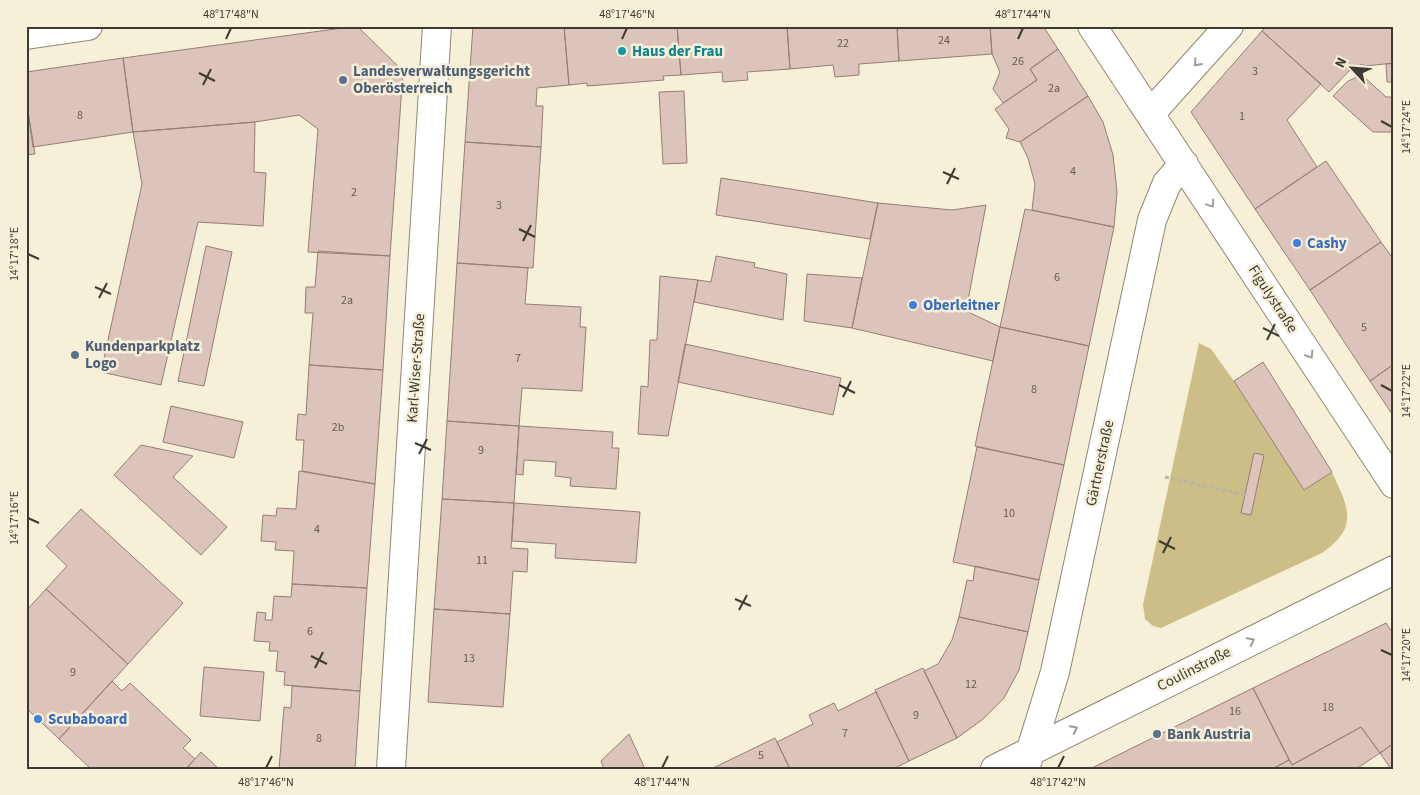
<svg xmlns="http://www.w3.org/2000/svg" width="1420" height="795" viewBox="0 0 1420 795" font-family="'Source Sans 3',sans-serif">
  <rect width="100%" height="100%" fill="#f7f0d9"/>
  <path fill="#cdbe87" d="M1199,343L1211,349L1234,381L1304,490L1332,472C1348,507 1360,527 1322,553L1161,628L1153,626L1145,619L1143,605Z"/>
  <path fill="#ddc4bb" stroke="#947e75" d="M357,26L403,71L390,256L308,252L318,129L299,115L255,122L133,132L123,58Z
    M473,26H564L569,85L537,88L536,106H543L541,147L465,142Z
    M564,26H677L681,75L663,76L664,80L587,86V83L569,85Z
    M677,26H787L790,69L747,72L748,80L723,82L722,72L681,75Z
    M787,26H897L899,61L859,64V75L835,77L833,65L790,69Z
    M897,26H990L992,54L899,61Z
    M990,26H1043L1058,49L1030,69L1037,80L1003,103L993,89L1000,72L992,54Z
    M1266,26H1394V63L1365,66L1362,64L1349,71L1329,92L1262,31Z
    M1262,31L1321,84L1287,120L1317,167L1255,209L1191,112Z
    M1058,49L1088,96L1020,142L1006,138L1009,129L995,109L1037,80L1030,69Z
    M123,58L133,132L33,147L26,99V72Z
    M1394,63V97L1393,82H1387L1386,64Z
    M1362,75L1386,97H1394V132H1373L1333,96L1348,81Z
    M684,91L687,163L663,164L659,92Z
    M1088,96L1103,122L1113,155L1117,192L1114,227L1032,210L1035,184L1028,158L1020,142Z
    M26,99L35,154L26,155Z
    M255,122L254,172L266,173L263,226L198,222L161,385L101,372L142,184L133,132Z
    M465,142L541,147L533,268L457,263Z
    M1326,161L1381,242L1310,290L1255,209Z
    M721,178L878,203L870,239L716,215Z
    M878,203L952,210L986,205L966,311L1000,327L993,361L852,328Z
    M1025,209L1114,227L1089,346L1000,327Z
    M1381,242L1394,260V364L1370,381L1310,290Z
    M206,246L232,252L204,386L178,381Z
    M318,251L390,256L383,370L309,365L313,313H305L306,287H315Z
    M716,256L755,263L754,267L787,274L783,320L694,302L698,280L711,282Z
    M457,263L528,268L525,304L581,307L580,327H586L582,391L522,388L519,426L447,421Z
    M807,274L862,278L852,328L804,321Z
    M660,276L698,280L668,436L638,434L641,386L648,387L650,340H657Z
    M1000,327L1089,346L1064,465L975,446Z
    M685,344L841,378L833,415L678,382Z
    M1263,362L1332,472L1304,490L1234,381Z
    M1394,364V417L1370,381Z
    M309,365L383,370L375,484L302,471L304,440H296L298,414L306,415Z
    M171,406L243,422L234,458L163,442Z
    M447,421L519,426L514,503L442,499Z
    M519,426L613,432L612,448H619L616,489L570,486L571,478L555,476L556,462L524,460L523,475L516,474Z
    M141,445L193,456L173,477L227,527L201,555L114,475Z
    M977,447L1064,465L1039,580L953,562Z
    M1254,453L1264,455L1251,515L1241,513Z
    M299,471L375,484L367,588L292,584L294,551L275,550L276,542L261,541L263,515L276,516L277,508L296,509Z
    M442,499L514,503L511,548L528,549L527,572L513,571L510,614L434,609Z
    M514,503L640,512L636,563L555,558L556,544L512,541Z
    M81,509L183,603L128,664L46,589L67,566L46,546Z
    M975,566L1039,580L1028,632L959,617L967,580L973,581Z
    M292,584L367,588L360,691L284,685L285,672L276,671L278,651H269L270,642L254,641L257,612L266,613L265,620H272L274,596L291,597Z
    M46,589L128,664L59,739L26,708V611Z
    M434,609L510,614L503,707L428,702Z
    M959,617L1028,632L1019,670L1004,698L983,719L957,738L924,671L938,664L952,640Z
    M1386,623L1394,635V743L1380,753L1361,727L1292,765L1253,688Z
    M204,667L264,672L260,721L200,716Z
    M923,668L957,738L909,761L875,690Z
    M112,681L122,691L130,683L191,740L183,748L195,759L186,769H91L59,739Z
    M292,686L360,691L355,769H279L284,707L291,708Z
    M1253,688L1289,760L1272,769H1090Z
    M876,692L909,761L893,769H790L777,742L813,724L809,715L834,703L838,711Z
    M1361,727L1380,753L1356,769H1272L1289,760L1292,765Z
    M629,734L645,769H604L601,761Z
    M775,738L790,769H711Z
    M1394,743V769H1391L1380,753Z
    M201,752L219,769H186Z"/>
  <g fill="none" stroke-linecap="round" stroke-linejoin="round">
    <g stroke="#8e8873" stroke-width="30">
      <path id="minor" d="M1092,26L1394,484
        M1151,113L1229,26
        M391,769L437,26
        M995,769L1394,570
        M1025,769L1055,672L1152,220L1167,183L1184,164"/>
    </g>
    <g stroke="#8e8873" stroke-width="30">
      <path id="tertiary" d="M26,35L88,26"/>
    </g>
    <path stroke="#bab5a3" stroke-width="3" stroke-dasharray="4 2.5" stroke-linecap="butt" d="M1165,477L1245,495"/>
    <use href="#minor" stroke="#fff" stroke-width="28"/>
    <use href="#tertiary" stroke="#fff" stroke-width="28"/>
  </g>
  <defs><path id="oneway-chevron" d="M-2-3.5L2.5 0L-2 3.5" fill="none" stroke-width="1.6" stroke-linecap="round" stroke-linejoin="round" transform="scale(1.25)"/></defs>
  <g stroke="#9e9c98">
    <use href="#oneway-chevron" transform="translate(1197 63) rotate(132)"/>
    <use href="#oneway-chevron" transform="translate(1211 204) rotate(56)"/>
    <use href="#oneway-chevron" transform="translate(1310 355) rotate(57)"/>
    <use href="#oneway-chevron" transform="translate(1251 641) rotate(-27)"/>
    <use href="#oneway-chevron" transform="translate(1074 729) rotate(-27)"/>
  </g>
  <path fill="none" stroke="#3c3a31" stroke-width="2" d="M226,39L231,28M622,39L627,28M1018,39L1023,28M199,73L215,81M203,85L211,69M1381,121L1392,127M943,172L959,179M947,184L955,168M519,229L535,237M523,241L531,225M28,254L39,259M95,287L111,294M99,298L107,283M1263,328L1279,336M1267,340L1275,324M839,385L855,393M1381,385L1392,391M843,397L851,381M415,443L431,450M419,454L427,439M28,518L39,523M1159,541L1175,549M1163,553L1171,537M735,599L751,606M739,610L747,595M1381,650L1392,655M311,656L327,664M315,668L323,652M266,768L272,756M662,768L668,756M1058,768L1064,756"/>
  <circle fill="#0f9aa8" stroke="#f7f0d9" stroke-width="2" cx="622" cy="51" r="5"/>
  <g fill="#5c6f8a" stroke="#f7f0d9" stroke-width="2">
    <circle cx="343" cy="80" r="5"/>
    <circle cx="75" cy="355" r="5"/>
    <circle cx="1157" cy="734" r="5"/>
  </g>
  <g fill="#3f7fe0" stroke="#f7f0d9" stroke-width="2">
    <circle cx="1297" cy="243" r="5"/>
    <circle cx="913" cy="305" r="5"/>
    <circle cx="38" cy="719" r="5"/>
  </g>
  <g text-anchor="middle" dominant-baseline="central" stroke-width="5" stroke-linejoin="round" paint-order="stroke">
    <g font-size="12" fill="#645c54">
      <text x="944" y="40">24</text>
      <text x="843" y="43">22</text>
      <text x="1018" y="61">26</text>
      <text x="1255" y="71">3</text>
      <text x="1054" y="88">2a</text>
      <text x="80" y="115">8</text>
      <text x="1242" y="116">1</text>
      <text x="1073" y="171">4</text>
      <text x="354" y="192">2</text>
      <text x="499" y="205">3</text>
      <text x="1057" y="277">6</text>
      <text x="347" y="300">2a</text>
      <text x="1364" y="327">5</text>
      <text x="518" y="358">7</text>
      <text x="1034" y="389">8</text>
      <text x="338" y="427">2b</text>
      <text x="481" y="450">9</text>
      <text x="1009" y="513">10</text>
      <text x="317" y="529">4</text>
      <text x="482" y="560">11</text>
      <text x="310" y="631">6</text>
      <text x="469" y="658">13</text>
      <text x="73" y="672">9</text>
      <text x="971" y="684">12</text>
      <text x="1328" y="707">18</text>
      <text x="1235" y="711">16</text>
      <text x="916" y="715">9</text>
      <text x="845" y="733">7</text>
      <text x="319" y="738">8</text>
      <text x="761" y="755">5</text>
    </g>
    <g font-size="15" font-weight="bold" fill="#0d838f" stroke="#f7f0d9" text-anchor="start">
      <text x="632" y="51">Haus der Frau</text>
    </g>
    <g font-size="15" font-weight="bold" fill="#4e5e75" stroke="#f7f0d9" text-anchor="start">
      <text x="353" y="71">Landesverwaltungsgericht<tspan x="353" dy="17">Oberösterreich</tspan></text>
      <text x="85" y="346">Kundenparkplatz<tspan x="85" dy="17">Logo</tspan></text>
      <text x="1167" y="734">Bank Austria</text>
    </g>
    <g font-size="15" font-weight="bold" fill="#366cbe" stroke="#f7f0d9" text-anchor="start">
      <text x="1307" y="243">Cashy</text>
      <text x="923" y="305">Oberleitner</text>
      <text x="48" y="719">Scubaboard</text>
    </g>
    <g font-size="15" fill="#3c3a31" stroke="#f7f0d9">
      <text transform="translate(1273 299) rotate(57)">Figulystraße</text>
      <text transform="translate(416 368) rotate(-86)">Karl-Wiser-Straße</text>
      <text transform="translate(1100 463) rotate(-78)">Gärtnerstraße</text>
      <text transform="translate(1194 669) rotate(-27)">Coulinstraße</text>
    </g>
  </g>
  <rect width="1420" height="795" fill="none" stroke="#f7f0d9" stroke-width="55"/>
  <g transform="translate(1352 68) rotate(296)" stroke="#f7f0d9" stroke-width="4" paint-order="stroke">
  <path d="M0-4L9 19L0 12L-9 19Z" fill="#3c3a31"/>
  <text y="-8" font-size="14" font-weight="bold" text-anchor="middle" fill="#3c3a31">N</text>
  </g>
  <rect x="28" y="28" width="1364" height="740" fill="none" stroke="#3c3a31" stroke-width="2"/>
  <g font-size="12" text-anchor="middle" fill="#3c3a31">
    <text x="231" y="18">48°17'48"N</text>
    <text x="627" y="18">48°17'46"N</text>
    <text x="1023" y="18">48°17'44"N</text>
    <text transform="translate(1406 127) rotate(-90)" y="4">14°17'24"E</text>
    <text transform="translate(14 254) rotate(-90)" y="4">14°17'18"E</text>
    <text transform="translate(1406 391) rotate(-90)" y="4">14°17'22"E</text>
    <text transform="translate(14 518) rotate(-90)" y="4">14°17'16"E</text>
    <text transform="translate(1406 655) rotate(-90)" y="4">14°17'20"E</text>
    <text x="266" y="786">48°17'46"N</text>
    <text x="662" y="786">48°17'44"N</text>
    <text x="1058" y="786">48°17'42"N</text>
  </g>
</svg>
